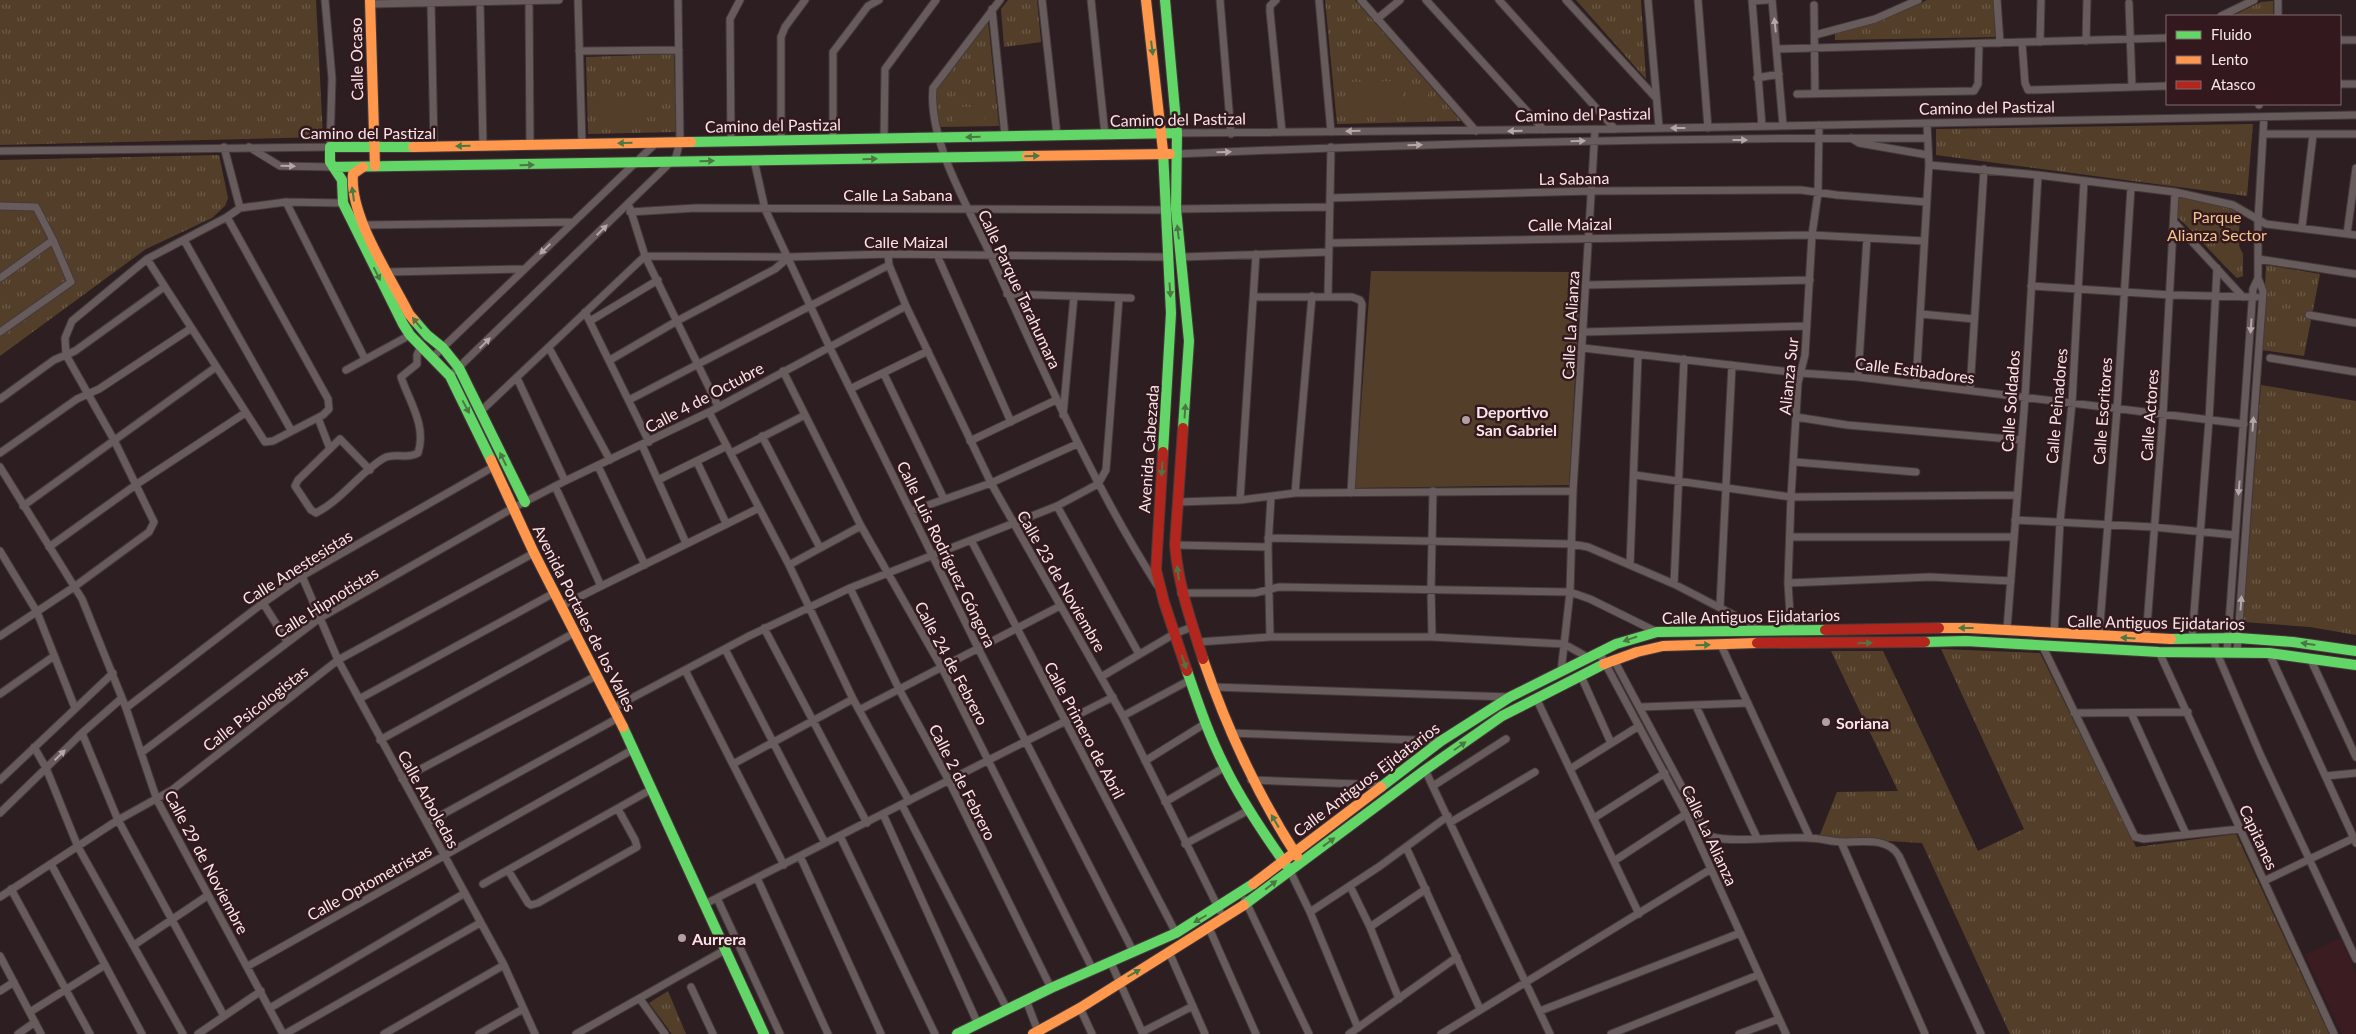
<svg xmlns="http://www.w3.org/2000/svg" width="2356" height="1034" viewBox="0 0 2356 1034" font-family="Lato,sans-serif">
  <defs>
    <pattern id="grass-tufts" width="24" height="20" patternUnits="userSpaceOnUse" patternTransform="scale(1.25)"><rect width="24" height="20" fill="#533f29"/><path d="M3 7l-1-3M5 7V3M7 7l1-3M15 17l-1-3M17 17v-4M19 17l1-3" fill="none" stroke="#6c5b48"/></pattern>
  </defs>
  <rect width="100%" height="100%" fill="#2d1f21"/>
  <path fill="#3a1c21" d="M2340,938L2356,973V1034H2342L2305,955Z"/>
  <path fill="url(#grass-tufts)" d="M0,0H316L323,137L0,145Z
    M1008,0H1037L1041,42L1004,47L1001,9Z
    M1325,0H1355L1461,121L1337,124Z
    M1576,0H1641L1646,79Z
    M1927,0H1994L1995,37L1835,40V33C1868,26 1897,15 1927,0Z
    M2273,1V16H2232L2261,2Z
    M988,21L999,126L938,127L936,85Z
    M674,54L676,132L588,134L586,57Z
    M2253,124L2247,196L1936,155V129Z
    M219,155L228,198L225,206L212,218L146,249L0,356V160Z
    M2177,195L2212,202L2238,210L2240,218L2238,244L2243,254V276L2237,278C2216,258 2198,236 2176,216Z
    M2266,265L2320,274L2304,356L2262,350Z
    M2261,385L2356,401V635L2310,627L2243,622Z
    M1941,649L2040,653L2136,847L2236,834L2329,1034H2010L1922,843L1819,837L1837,792L1898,791L1831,651H1883L1978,851L2024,829Z
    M668,991L686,1034H672L649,1003Z"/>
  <path fill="#533f29" d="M1402,81L1403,116H1347L1346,82Z
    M1428,89V119L1412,120L1410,90Z
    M642,97L643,126L598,128L597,98Z
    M953,107H984L985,123H954Z
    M2182,200L2206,205L2204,217L2179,212Z
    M2217,218H2238L2240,262L2218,258Z
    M1371,271L1581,272L1569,485L1355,488Z
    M2278,323L2295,324L2294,335L2277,334Z
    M2278,335L2301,338L2299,350L2276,347Z"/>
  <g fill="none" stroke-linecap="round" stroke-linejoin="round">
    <g stroke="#453a3b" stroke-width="9">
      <path id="street" d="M578,0L582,144
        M1000,0L933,88C928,142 968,206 990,254C1042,367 1090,480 1157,585
        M1042,0L1057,135
        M1091,0L1105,135
        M1220,0L1231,134
        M1276,0L1270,6V12L1282,132
        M1319,0L1331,132
        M1361,0L1476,131
        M1426,0L1544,130
        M1499,0L1615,129
        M1566,0L1656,98
        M1648,0L1659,127
        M1698,0L1708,128
        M1752,0L1762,126
        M1772,0L1783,125
        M1997,0L2000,43
        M2278,0V16
        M529,1L530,144
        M1752,1L1767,0
        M480,2L483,145
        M431,3L434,147
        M2129,3L2132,87
        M370,4L559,0
        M1814,5L1815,93
        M992,9L1005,136
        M2221,16L2254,0
        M1377,19L1400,0
        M1815,35L1875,19L1918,0
        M2340,40H2356
        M2086,41L2087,0
        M2040,42L2041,0
        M2022,43L2025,83L2028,90L2167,86
        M1777,49L2167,38
        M579,51L679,50
        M1757,78L1779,74
        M2340,84H2356
        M1797,94L1974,91L1978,84L1979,44
        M2259,104V105
        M1177,133L1615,129L2356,115
        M2263,134H2356
        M1851,138L1859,143L1928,155
        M833,139V52L868,6L879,0
        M884,139L885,69L936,0
        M781,140V37L785,27L805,0
        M731,141L730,19L740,0
        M224,147L240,208
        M249,147L280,166L333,167
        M0,151L330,147L332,78L325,0
        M1176,154C1426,143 1677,138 1927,138
        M754,160L765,209L829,346L978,648L1134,953
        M1929,165L2038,175L2175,192L2233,205L2266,224L2356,235
        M1330,198L1592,191L1801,190L1837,195L1926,202
        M286,202L365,359
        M0,206L36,207L53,240L71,282L0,332
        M630,208L645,256L718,406
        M1176,209L1330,207
        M630,212L696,208L1166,210
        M2174,222L2243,297
        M361,227L365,225L573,222
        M2302,227L2313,135
        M2347,234L2356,168
        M184,240L291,430
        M1329,243L1812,235L1924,241
        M888,254L889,265L906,306L991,483L1123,716L1220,911
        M937,255L1011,422
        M1182,257L1329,252
        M147,259L265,442L273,441L323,415L329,409L328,399L227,217
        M2258,259L2356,274
        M388,272L524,269
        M0,278L53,240
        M1586,285L1810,280
        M2031,286L2171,295L2256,297
        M1007,294L1131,298
        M1328,296L1331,147
        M1254,297H1352L1360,300L1362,304L1351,493
        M585,312L649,442
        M1921,314L1974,319
        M2309,315L2356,323
        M590,321L658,280
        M1583,332L1807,326
        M549,348L610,460
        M1583,348L1800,373L1858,377L2244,424
        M433,357L656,143
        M2270,358L2356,372
        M610,360L677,321L775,269L789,257
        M346,370L410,335
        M455,371L676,157L680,141L678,0
        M783,371L861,526L942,668L1093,970
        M884,374L944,499
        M1858,377L1867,238
        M517,378L565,481
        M1916,384L1929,165L1927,124
        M850,389L928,351
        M1970,390L1984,169
        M0,399L54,360L75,351L164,287
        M629,400L889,265
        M480,412L645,256L789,257L888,254L1167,257
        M709,412L789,565L853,699L909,801
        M1063,415L1074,296
        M1796,417L1847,425L2021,440
        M318,418L330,449
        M762,436L820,548
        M970,441L1056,400
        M642,445L686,543
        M0,453L77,399L99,389L190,329
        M731,453L805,415
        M697,462L726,523
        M1795,462L1916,472
        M598,466L645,565
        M0,467L82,599L126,708L157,800L283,1034
        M370,470L340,439L298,480L295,486L311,510L316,513C343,499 359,473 384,458C395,452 406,460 418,453C427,426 409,401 401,377L417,364V355L421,346
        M1635,475L1791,497L2017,495
        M658,480L727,446
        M555,486L601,586
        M1295,493L1312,296
        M1240,500L1256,254
        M1178,502L1240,500L1295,493L1573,491
        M23,506L216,367
        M1057,506L1139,654
        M911,511L991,483L1077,444
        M2015,520L2153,527L2235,535
        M1790,537H2014
        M1268,538L1572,544L1588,547L1674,584L1761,629
        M971,540L1176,933
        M1175,545L1268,547
        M49,547L137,484L245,413
        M0,551L37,612L75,708
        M789,565L861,526
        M1630,565L1638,355
        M302,576L338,660L504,965L535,1034
        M1788,583L1930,577L2011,581
        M1674,584L1684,359
        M850,588L899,689L949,781L1051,988
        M1181,593H1255L1279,587L1570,592L1590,599L1657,632
        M263,603L287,641
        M561,606L759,508
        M1720,606L1732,365
        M764,628L867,823
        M2007,629L2025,398L2038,175
        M1791,630L1788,583L1791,497L1798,383L1805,355L1812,235L1818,193L1819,125
        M2054,634L2060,522L2072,403L2084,181
        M0,636L74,587L149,532L154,522L114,440L66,355L65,338L72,321L147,259L227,217L240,208L286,202L343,203
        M1270,637L1268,547L1271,497
        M1432,637L1431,590L1433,491
        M2099,637L2117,409L2131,187
        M2214,638L2216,651L2260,754L2356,959
        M2146,639L2163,415L2175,192
        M2192,639L2209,420L2217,268
        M1198,642L1270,637H1432L1564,644L1589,658
        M1721,645L1810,838
        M2042,645L2135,837L2144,839L2240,829
        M725,649L825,843
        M2227,651L2253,289L2258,278
        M1599,652L1686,814L1786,1034
        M2159,652L2334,1034
        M2237,652L2263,291L2258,278V221L2264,117
        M2269,653L2356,843
        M2310,658L2356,757
        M1614,660L1705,830L1712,837C1737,843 1782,836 1809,838C1820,838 1832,842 1843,842C1862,842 1888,837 1899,856L1981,1034
        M685,670L784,865
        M1561,672L1570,592L1573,491L1595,130
        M1581,676L1611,743
        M1101,677L1174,634L1192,627
        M1213,687L1510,697
        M0,694L54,656
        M1536,698L1639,914
        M359,699L554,593
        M1696,706L1757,838
        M1641,707L1748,703
        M126,708L263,603L302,576L493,467
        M613,708L749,636L850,588L1057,506L1098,484L1106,470L1119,298
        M859,710L1060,606
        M2074,713L2188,712
        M2131,713L2186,834
        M1123,716L1190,680
        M82,733L118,820L224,1016
        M1230,733L1441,741
        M380,740L574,633
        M34,747L46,768L78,847L183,1034
        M141,753L320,618L513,508L565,481L709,412L906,306
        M1145,761L1206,723
        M733,764L853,699
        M1570,769L1639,726
        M1425,770L1550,1034
        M2326,776L2356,773
        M402,779L596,676
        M0,780L113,673
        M1251,780L1384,785
        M1433,786L1506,739
        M1165,802L1225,767
        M902,805L1007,1009
        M0,813L82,733L122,698
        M883,814L978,1024
        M1594,818L1665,773
        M1451,822L1535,772
        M427,823L618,718
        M840,836L935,1034
        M1841,842L1925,1034
        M1185,844L1249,810
        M1406,847L1480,1009
        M800,856L881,1034
        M1614,861L1686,814
        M51,864L142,1034
        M508,870L528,903L531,905L538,903L637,847L635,840L618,809
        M1290,871L1310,912L1358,1028
        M757,878L828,1034
        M2264,881L2354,838
        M483,884L652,789
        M1350,886L1370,927L1399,999
        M11,889L90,1034
        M0,897L118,820L172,790L338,660L534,553
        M717,898L780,1034
        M1245,900L1309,1034
        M705,904L1113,697
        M1310,912L1380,866L1448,816
        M1370,927L1426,889
        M1209,928L1256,1034
        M134,945L207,896
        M1169,952L1205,1034
        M0,956L41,1034
        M1111,963L1143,1034
        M248,966L634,749
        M691,987L713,1034
        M0,991L14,982
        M640,999L665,1034
        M1026,1000L1039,1034
        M270,1008L465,893
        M1080,1008L1092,1034
        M1540,1011L1740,933
        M30,1012L105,965
        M1142,1032L1193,1006
        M18,1034L35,1022
        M198,1034L261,991
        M285,1034L480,923
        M384,1034L504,965
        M479,1034L523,1009
        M576,1034L725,950
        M1349,1034L1457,957
        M1441,1034L1711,869
        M1611,1034L1758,975
        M1739,1034L1779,1019"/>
    </g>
    <g stroke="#453a3b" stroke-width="12">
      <path id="fast" d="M1165,0L1177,133L1176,209L1189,341L1183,428
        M691,142L1177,133
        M413,147H330V162L342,180L343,203L403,324L410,335L450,376L491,460
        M1163,151L1171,313L1163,452
        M333,167L1027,156
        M414,320L427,335L443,348L459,368L525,502
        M2171,639L2238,638L2293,642L2356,651
        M1925,642L1966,641L2159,652L2269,653L2356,665
        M1187,671C1198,703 1209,736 1225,767C1242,802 1264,834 1286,865
        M623,727L764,1034
        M1381,787L1441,741L1510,697L1616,644L1657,632L1825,630
        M1244,905L1425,770L1502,716L1604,664
        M957,1034L1051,988L1176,933L1253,884"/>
    </g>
    <g stroke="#453a3b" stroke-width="12">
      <path id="slow" d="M370,0L375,166
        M1146,0L1163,151
        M413,147L691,142
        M1027,156L1170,154
        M363,167L353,174C349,216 390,276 409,314L414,320
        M491,460L534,553L623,727
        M1939,628H1969L2171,639
        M1203,659C1227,729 1257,794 1297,856
        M1604,664L1637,652L1663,646L1757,643
        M1253,884L1381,787
        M1033,1034L1080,1008L1244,905"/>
    </g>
    <g stroke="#453a3b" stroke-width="12">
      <path id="jam" d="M1183,428L1175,545C1178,585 1191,621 1203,659
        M1163,452L1156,570L1164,602L1187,671
        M1825,630L1939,628
        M1757,643L1925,642"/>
    </g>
    <use href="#street" stroke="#675b5c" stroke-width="7"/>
    <use href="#fast" stroke="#63d668" stroke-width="10"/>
    <use href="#slow" stroke="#ff974d" stroke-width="10"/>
    <use href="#jam" stroke="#b3261e" stroke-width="10"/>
  </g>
  <defs><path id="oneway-solid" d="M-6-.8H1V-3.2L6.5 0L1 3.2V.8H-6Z" transform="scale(1.25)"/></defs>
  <g fill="#b6a7a8">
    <use href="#oneway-solid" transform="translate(1775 25) rotate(-96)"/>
    <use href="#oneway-solid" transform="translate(1678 128) rotate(-180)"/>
    <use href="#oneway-solid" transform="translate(1353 131) rotate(179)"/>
    <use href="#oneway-solid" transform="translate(1515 131) rotate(179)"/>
    <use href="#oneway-solid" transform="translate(1740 140)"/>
    <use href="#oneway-solid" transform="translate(1578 141) rotate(-1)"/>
    <use href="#oneway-solid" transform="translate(1415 145) rotate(-1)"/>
    <use href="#oneway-solid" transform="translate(1224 152) rotate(-2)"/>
    <use href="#oneway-solid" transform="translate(288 166) rotate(2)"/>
    <use href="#oneway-solid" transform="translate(602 230) rotate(-44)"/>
    <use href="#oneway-solid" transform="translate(545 249) rotate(136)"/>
    <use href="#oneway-solid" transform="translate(2251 326) rotate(94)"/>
    <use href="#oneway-solid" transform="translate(485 343) rotate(-44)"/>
    <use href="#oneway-solid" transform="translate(2253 424) rotate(-86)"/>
    <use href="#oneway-solid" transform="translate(2239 488) rotate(95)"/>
    <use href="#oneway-solid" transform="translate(2241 603) rotate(-86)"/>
    <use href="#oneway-solid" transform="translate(60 755) rotate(-44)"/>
  </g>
  <g fill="#4b7842">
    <use href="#oneway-solid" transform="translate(1152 48) rotate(83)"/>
    <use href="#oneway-solid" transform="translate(973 137) rotate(179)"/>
    <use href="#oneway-solid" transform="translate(625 143) rotate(179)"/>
    <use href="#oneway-solid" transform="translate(463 146) rotate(178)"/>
    <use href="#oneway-solid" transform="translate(1032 156) rotate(-1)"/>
    <use href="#oneway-solid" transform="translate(870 159) rotate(-1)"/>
    <use href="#oneway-solid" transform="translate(707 161) rotate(-1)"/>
    <use href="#oneway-solid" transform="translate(527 165) rotate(-2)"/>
    <use href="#oneway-solid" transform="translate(353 194) rotate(-98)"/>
    <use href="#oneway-solid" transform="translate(1178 232) rotate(-97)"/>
    <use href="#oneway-solid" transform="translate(377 274) rotate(63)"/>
    <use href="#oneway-solid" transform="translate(1170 290) rotate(86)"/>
    <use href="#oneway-solid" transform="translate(417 323) rotate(-129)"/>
    <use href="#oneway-solid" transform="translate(466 407) rotate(62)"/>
    <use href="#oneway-solid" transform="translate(1185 411) rotate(-86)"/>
    <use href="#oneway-solid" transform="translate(503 459) rotate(-116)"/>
    <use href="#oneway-solid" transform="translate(1162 469) rotate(94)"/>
    <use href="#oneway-solid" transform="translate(1178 573) rotate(-98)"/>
    <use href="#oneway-solid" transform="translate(1966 628) rotate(-180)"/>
    <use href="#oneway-solid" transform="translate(2128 638) rotate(-177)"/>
    <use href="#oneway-solid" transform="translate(1630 639) rotate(161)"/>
    <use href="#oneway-solid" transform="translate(1865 643) rotate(-1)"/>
    <use href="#oneway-solid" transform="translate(2308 644) rotate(-172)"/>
    <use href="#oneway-solid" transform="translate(1703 645) rotate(-2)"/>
    <use href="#oneway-solid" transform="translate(1184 662) rotate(71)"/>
    <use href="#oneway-solid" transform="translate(1460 746) rotate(-35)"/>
    <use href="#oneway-solid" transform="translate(1275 821) rotate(-121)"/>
    <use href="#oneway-solid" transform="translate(1329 842) rotate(-36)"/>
    <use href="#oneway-solid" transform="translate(1271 885) rotate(-38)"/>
    <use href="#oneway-solid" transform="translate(1200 919) rotate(150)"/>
    <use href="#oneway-solid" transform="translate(1134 973) rotate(-30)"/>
  </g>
  <g fill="#b0a0a2" stroke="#33191d" stroke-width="2">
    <circle cx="1466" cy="420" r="5"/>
    <circle cx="1826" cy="722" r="5"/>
    <circle cx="682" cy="938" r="5"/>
  </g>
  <g text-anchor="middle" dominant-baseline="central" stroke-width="5" stroke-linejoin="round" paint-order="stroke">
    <g font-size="16" fill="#f7e5e7" stroke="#33191d">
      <text transform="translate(356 59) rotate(-91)">Calle Ocaso</text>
      <text transform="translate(1987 107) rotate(-1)">Camino del Pastizal</text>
      <text transform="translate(1583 114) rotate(-1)">Camino del Pastizal</text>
      <text transform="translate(1178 119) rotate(-1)">Camino del Pastizal</text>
      <text transform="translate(773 125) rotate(-1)">Camino del Pastizal</text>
      <text x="368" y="132">Camino del Pastizal</text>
      <text transform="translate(1574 178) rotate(-1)">La Sabana</text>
      <text x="898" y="194">Calle La Sabana</text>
      <text transform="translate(1570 224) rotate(-1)">Calle Maizal</text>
      <text x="906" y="241">Calle Maizal</text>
      <text transform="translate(1020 289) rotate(65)">Calle Parque Tarahumara</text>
      <text transform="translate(1570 325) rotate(-87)">Calle La Alianza</text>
      <text transform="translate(1915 370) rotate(7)">Calle Estibadores</text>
      <text transform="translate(1788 376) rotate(-84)">Alianza Sur</text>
      <text transform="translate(704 397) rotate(-28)">Calle 4 de Octubre</text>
      <text transform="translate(2010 401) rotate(-86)">Calle Soldados</text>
      <text transform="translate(2056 406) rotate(-85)">Calle Peinadores</text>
      <text transform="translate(2102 411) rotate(-86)">Calle Escritores</text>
      <text transform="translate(2149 415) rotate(-86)">Calle Actores</text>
      <text transform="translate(1148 449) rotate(-86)">Avenida Cabezada</text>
      <text transform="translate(947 554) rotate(64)">Calle Luis Rodríguez Góngora</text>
      <text transform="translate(297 567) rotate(-32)">Calle Anestesistas</text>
      <text transform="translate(1062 581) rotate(60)">Calle 23 de Noviembre</text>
      <text transform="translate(326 602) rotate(-32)">Calle Hipnotistas</text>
      <text transform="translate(1751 616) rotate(-1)">Calle Antiguos Ejidatarios</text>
      <text transform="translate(585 618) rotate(63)">Avenida Portales de los Valles</text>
      <text transform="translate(2156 622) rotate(1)">Calle Antiguos Ejidatarios</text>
      <text transform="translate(952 663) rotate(62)">Calle 24 de Febrero</text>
      <text transform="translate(255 708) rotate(-38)">Calle Psicologistas</text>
      <text transform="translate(1085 730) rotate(62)">Calle Primero de Abril</text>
      <text transform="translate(1366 779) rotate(-37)">Calle Antiguos Ejidatarios</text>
      <text transform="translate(963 782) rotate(63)">Calle 2 de Febrero</text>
      <text transform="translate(429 799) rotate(61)">Calle Arboledas</text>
      <text transform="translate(1710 835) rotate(65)">Calle La Alianza</text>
      <text transform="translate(2259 837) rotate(65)">Capitanes</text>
      <text transform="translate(207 862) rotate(62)">Calle 29 de Noviembre</text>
      <text transform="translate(369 882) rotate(-29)">Calle Optometristas</text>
    </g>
    <g font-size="16" fill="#f2c38d" stroke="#33191d">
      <text x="2217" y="216">Parque<tspan x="2217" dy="18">Alianza Sector</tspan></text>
    </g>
    <g font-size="16" font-weight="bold" fill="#f7e5e7" stroke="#33191d" text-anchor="start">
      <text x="1476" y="411">Deportivo<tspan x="1476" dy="18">San Gabriel</tspan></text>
      <text x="1836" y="722">Soriana</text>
      <text x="692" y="938">Aurrera</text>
    </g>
  </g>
  <rect x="2166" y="15" width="175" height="90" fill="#33191d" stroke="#816b6e"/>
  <rect x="2176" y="31" width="25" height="8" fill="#63d668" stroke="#816b6e"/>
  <text x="2211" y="40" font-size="15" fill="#f7e5e7">Fluido</text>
  <rect x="2176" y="56" width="25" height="8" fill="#ff974d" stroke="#816b6e"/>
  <text x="2211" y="65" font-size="15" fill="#f7e5e7">Lento</text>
  <rect x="2176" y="81" width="25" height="8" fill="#b3261e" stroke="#816b6e"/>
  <text x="2211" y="90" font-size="15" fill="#f7e5e7">Atasco</text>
</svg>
